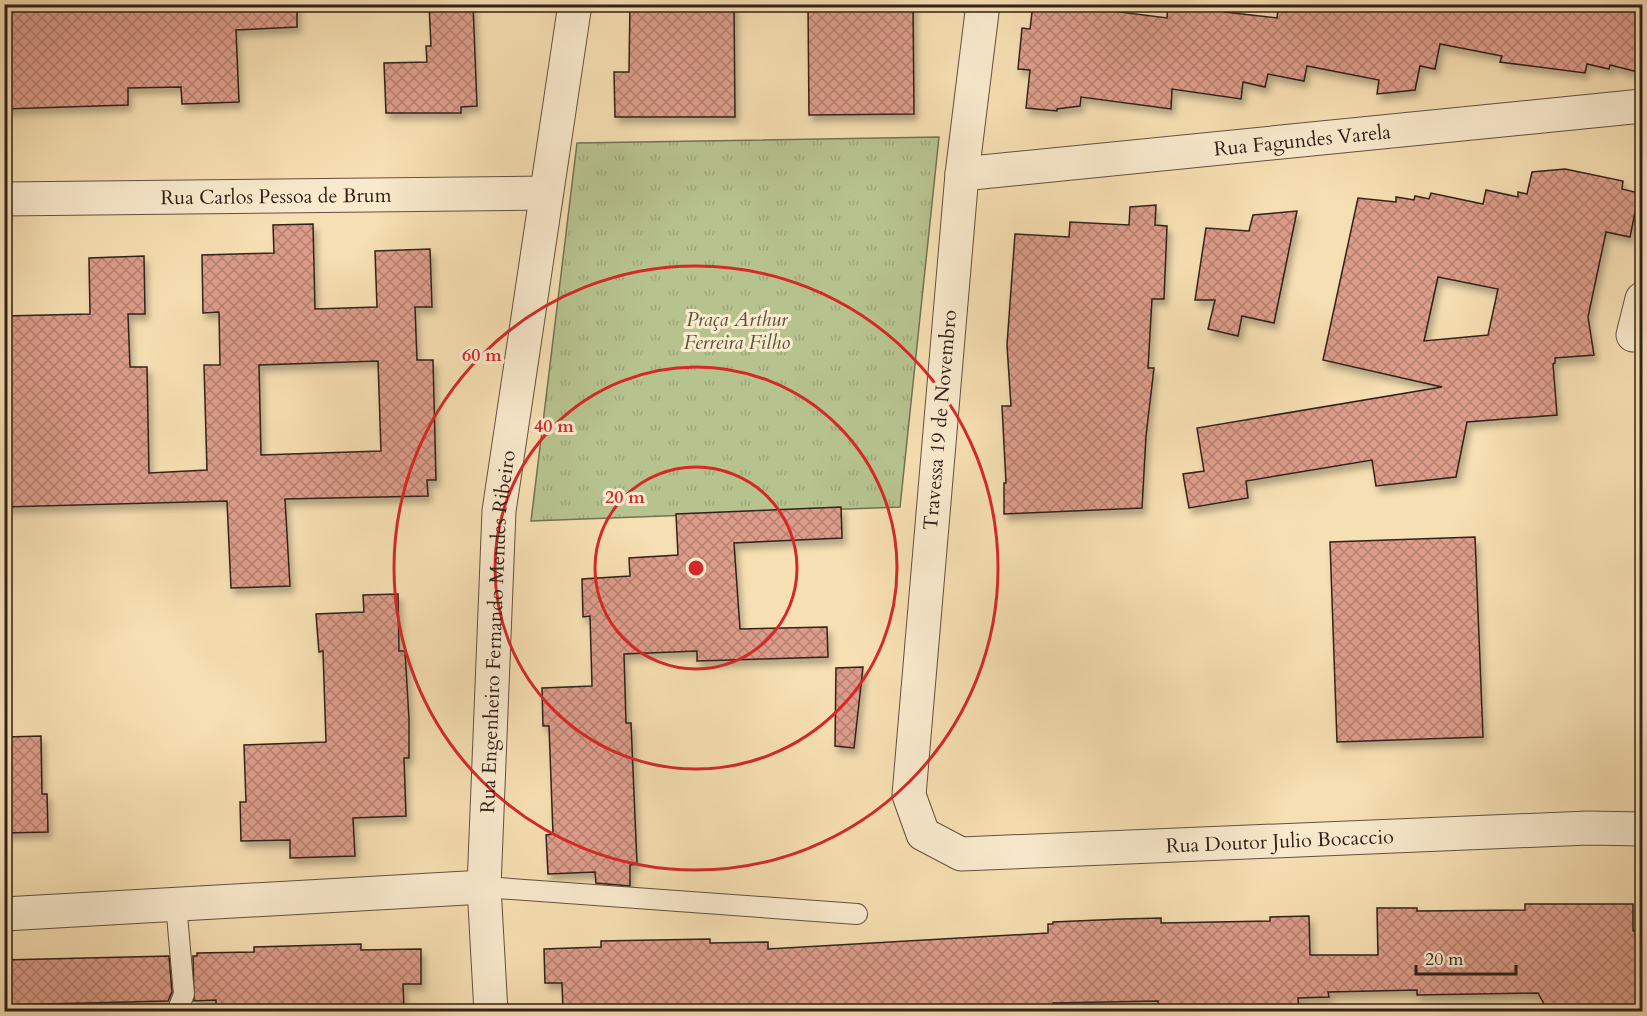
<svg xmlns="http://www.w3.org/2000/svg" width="1647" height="1016" viewBox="0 0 1647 1016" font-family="Cardo,serif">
  <defs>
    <pattern id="park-tufts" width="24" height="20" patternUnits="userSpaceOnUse" patternTransform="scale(1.5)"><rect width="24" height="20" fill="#b7c38f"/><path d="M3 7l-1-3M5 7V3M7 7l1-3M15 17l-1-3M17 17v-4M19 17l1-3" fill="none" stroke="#9ea77b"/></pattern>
    <pattern id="building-cross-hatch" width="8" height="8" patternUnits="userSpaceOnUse" patternTransform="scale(1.5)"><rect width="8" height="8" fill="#dc9c89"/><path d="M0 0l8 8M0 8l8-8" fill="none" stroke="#b37f6f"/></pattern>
    <filter id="shadow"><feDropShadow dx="3.5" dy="6" stdDeviation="3" flood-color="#0004"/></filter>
  </defs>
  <rect width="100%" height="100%" fill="#f6dfb2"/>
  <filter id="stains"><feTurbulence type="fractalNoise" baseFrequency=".00333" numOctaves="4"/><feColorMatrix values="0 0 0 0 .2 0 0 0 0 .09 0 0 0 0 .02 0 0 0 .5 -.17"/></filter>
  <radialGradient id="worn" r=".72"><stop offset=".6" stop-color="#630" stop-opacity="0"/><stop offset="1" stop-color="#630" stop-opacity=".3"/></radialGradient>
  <path fill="url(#park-tufts)" stroke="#747254" stroke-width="1.5" d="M939,137L900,507L531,521L577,143Z"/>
  <path fill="url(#building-cross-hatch)" stroke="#31211a" stroke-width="1.5" fill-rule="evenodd" filter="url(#shadow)" d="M4,4H297V27L236,30L239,102L182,104L181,87L128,88V105L4,109Z
    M429,4H473L477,106L461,107V113H386L384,63L427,62L426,46H431Z
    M630,4H734L735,117H615L614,72H629Z
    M808,4H913L914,114L809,115Z
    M1033,4H1057L1167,18L1168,4H1226L1225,12L1277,18L1278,10L1286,12L1287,4H1642V73L1610,65L1609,69L1587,64L1585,73L1500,62L1502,56L1440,44L1435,69L1420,66L1415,90L1377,94L1379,80L1307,66L1304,81L1268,74L1265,87L1243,82L1241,99L1172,89L1171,109L1081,97L1080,106L1057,109V111L1026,108L1030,70L1018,69L1022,28L1030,29Z
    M1565,169L1623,181L1622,189L1639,193L1630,237L1606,232L1588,317L1594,355L1555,358V363L1553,364L1557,415L1467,422L1456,477L1376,486L1372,460L1246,481L1248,498L1189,508L1183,474L1204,471L1197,428L1442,387L1323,360L1358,198L1396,202V197L1414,200L1415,196L1429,199L1431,193L1483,204L1486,190L1518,197V192L1527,194L1532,172ZM1438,277L1498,289L1488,335L1424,341Z
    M1156,205L1155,225L1167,226L1164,299H1152L1148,368H1154L1146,436L1142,508L1004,514V483H1006L1002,406H1011L1007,345L1015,234L1069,237L1070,222L1129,225L1130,207Z
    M1297,211L1274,323L1242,316L1238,336L1208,329L1215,300H1195L1206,228L1249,231L1253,215Z
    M313,224L315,309L377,307L375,251L430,249L432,307H415L417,360H433L436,480H427L428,496L285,499L290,586L231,588L227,501L4,507V461H9L4,316L90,314L89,258L144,256L145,314H128L130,367H147L149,473L207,470L204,365H220L219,312L203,313L202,255L274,253L273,225ZM378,361L381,451L261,455L259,365Z
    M841,507L842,538L734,543L740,629L827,627L828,657L697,661V651L624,654L626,723H631L637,864L630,865V886L596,883L595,872L548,874L546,835L553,834L549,726H543L542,688L592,686L590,616L583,617L582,579L630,576L629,558L678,555L676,514Z
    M1475,537L1483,737L1337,742L1330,542Z
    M398,594L399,651H405L409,719V758H404L406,816L353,818L355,856L290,858V840L241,841L240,802H246L244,745L326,742L323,651L319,652L316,614L364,612L363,595Z
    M863,667L854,748L835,746L836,668Z
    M41,736L42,794H47L48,832L4,833L6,737Z
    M1525,904H1633V931H1642V1011H1548L1538,993L1417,995V990L1328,992L1329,997L1298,998L1299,1011H1159L1158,1001L1053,1003V1006L993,1007V1011H563L562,983H545L544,949L601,947V941L710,939V943L768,942V949L1048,933V924H1053V922L1122,919L1161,918V923L1270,921V917L1309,916L1310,955H1378L1377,908H1417V911L1525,910Z
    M361,944V950L421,949V984H403L404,1011H216V1000L194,1001L193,956H197V953L254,952V947Z
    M169,956L172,992L168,1001L4,1005V960Z"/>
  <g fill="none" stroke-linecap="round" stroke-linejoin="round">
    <g stroke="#625040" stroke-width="22">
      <path id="lane" d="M484,887L857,914
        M176,904L184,994L177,1012"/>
    </g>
    <g stroke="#625040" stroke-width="35">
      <g id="street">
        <path id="s1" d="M983,4L962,174L909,795L923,834L961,854L1588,828L1642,829"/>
        <path id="s2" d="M962,174L1642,106"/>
        <path id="s3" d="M4,199L546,193"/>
        <path d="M1633,335L1642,299"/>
        <path d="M4,914L484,887"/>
        <path id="s4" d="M491,1012L484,887L499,511L575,4"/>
      </g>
    </g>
    <use href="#lane" stroke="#f9eacd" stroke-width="20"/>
    <use href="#street" stroke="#f9eacd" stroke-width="33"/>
  </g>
  <g fill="none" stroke="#d62828" stroke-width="3">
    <circle cx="696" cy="568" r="101"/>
    <circle cx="696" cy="568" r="201"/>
    <circle cx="696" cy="568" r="302"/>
  </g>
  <g text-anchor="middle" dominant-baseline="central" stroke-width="6" stroke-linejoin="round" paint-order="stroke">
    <g font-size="20" fill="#31211a" stroke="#f9eacd">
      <text stroke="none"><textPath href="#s2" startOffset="342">Rua Fagundes Varela</textPath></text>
      <text stroke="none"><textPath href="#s3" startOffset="272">Rua Carlos Pessoa de Brum</textPath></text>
      <text transform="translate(940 420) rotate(-85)">Travessa 19 de Novembro</text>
      <text stroke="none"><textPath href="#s4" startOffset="381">Rua Engenheiro Fernando Mendes Ribeiro</textPath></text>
      <text stroke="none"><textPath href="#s1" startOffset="1198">Rua Doutor Julio Bocaccio</textPath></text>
    </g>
    <g font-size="20" font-style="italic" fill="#59523d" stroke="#f9eacd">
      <text x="737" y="319">Praça Arthur<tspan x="737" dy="23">Ferreira Filho</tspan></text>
    </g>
  </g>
  <circle cx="696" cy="568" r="9" fill="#d62828" stroke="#f9eacd" stroke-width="3"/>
  <g font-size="18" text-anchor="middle" font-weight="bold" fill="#d62828" stroke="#f9eacd" stroke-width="6" stroke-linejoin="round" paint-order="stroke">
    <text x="482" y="361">60 m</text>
    <text x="554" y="432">40 m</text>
    <text x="625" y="503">20 m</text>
  </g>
  <rect width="1647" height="1016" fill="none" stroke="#f6dfb2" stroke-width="24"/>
  <rect x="6" y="6" width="1635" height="1004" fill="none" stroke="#31211a" stroke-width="3"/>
  <rect x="12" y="12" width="1623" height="992" fill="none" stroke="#31211a" stroke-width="1.5"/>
  <path d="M1416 965v9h100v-9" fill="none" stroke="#31211a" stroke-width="3"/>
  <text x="1425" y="965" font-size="18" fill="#31211a" stroke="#f9eacd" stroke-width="4.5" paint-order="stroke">20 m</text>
  <rect width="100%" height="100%" filter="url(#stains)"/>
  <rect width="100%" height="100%" fill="url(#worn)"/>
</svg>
